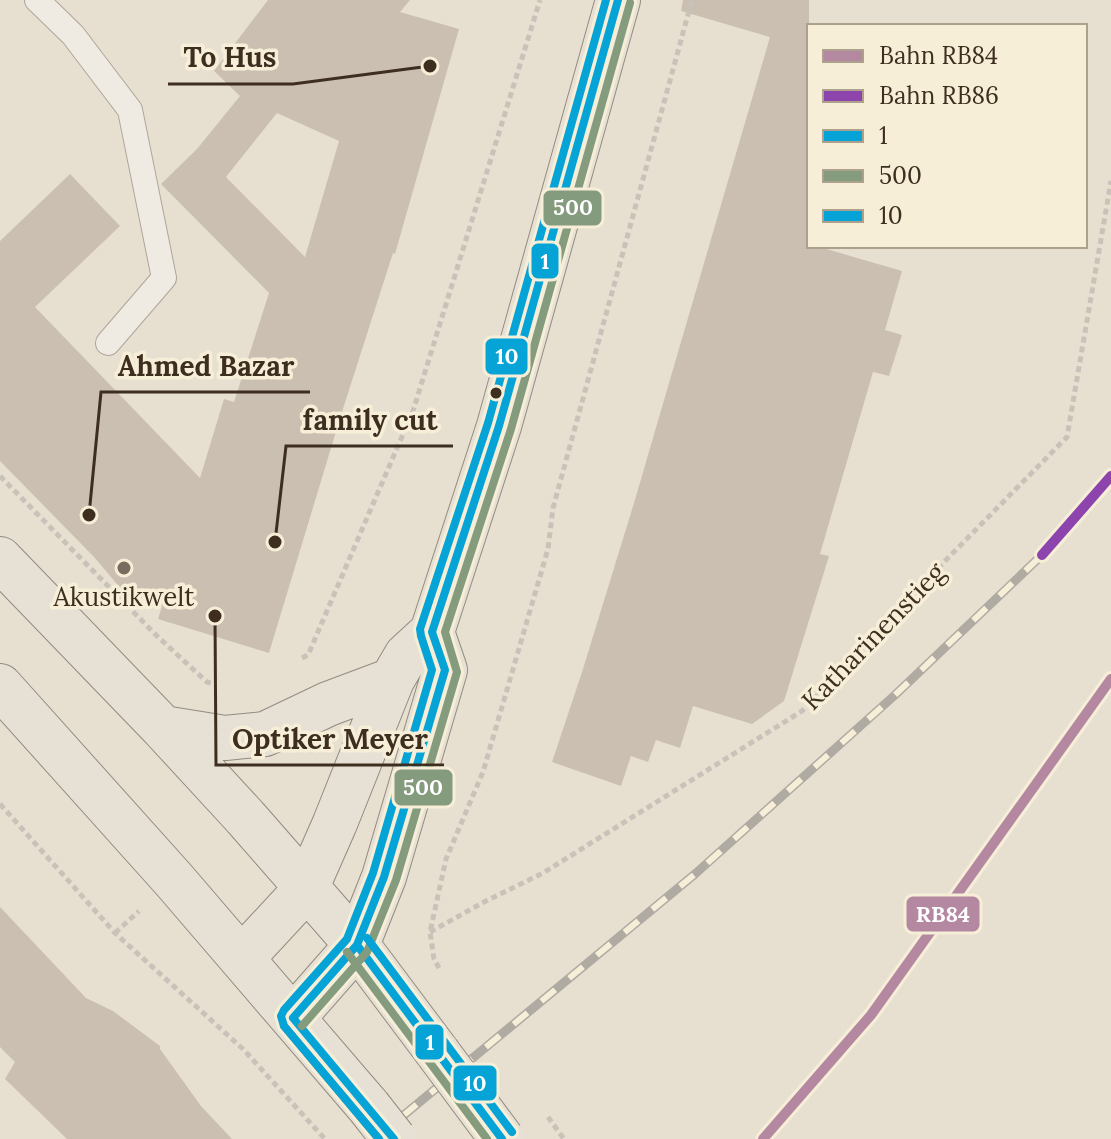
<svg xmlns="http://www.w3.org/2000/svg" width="1111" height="1139" viewBox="0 0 1111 1139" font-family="Lora,serif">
  <rect width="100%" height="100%" fill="#e7e0d1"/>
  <path fill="#cbbfb2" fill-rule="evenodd" d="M268,0H410L400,12L459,29L395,254L393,253L341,415L269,653L158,619L162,606L122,590L95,558L0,461V241L70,174L120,226L35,307L200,478L224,399L234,402L269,293L161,184L197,149L240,96L214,71ZM277,113L339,141L305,257L226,177Z
    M683,0H809V246H816L902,271L885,330L902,335L889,376L873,372L820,554L829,556L784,701L752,724L693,706L680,748L656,740L648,762L631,756L621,786L552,762L583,669L634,503L770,37L681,11Z
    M0,907L86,998L113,1011L160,1046V1049L201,1106L232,1139H67L5,1079L15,1062L0,1047Z"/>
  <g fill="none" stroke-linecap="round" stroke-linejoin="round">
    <g stroke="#ada599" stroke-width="26">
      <path id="service" d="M37,0L73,35L130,110L164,278L108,343"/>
    </g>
    <g stroke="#928b80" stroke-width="46">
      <path id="primary" d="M0,559L163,728L245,817L357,945L438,1053
        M0,686L174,880L369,1107
        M163,728L225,738L265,734L328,704L392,680
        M242,958L306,889L335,823L392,680L406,656L432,632L499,426L618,0
        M293,1018L357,945L384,877L445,670L432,632"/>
    </g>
    <path stroke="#c8c2b9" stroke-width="5" stroke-dasharray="6 4" stroke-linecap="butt" d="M0,476L157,636L207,682L214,684
      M302,658L308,655L413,411L540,0
      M0,804L115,933L243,1049L325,1139
      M430,932L486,901L543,873L802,711L945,561L1067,437L1111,181
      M115,933L139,911
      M439,968L434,959L430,932L446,859L483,772L548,549L553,508L692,0"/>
    <use href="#service" stroke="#efebe3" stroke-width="24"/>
    <use href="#primary" stroke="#e6e1d4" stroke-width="44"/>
    <g stroke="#afaaa2" stroke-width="9">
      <path id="rail" d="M375,1139L695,874L895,695L1042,555"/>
    </g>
    <use href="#rail" stroke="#f7eed8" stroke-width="6" stroke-dasharray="18" stroke-linecap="butt"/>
    <g stroke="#928b80" stroke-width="46" stroke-linecap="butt">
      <path id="primary-bridge" d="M438,1053L502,1139
        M369,1107L394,1139"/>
    </g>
    <path stroke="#c8c2b9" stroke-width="5" stroke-dasharray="6 4" stroke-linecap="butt" d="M548,1117L564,1139"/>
    <use href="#primary-bridge" stroke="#e6e1d4" stroke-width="44"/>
    <g stroke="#f7eed8" stroke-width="14">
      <path id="bus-1" d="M357,945L502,1139
        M293,1018L357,945L384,877L445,670L432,632L499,426L618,0
        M293,1018L394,1139"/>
    </g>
    <g stroke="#f7eed8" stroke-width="14">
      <path id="bus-2" d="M347,952L487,1139
        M284,1026L379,1139
        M302,1026L367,952L396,880L457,672L445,632L511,429L630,3"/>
    </g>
    <g stroke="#f7eed8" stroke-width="14">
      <path id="bus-3" d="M367,938L512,1132
        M379,1139L284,1026L281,1016L284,1010L347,939L373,873L432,670L421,636L420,629L488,423L606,0"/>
    </g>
    <use href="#bus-1" stroke="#06a3d6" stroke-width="8"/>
    <use href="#bus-2" stroke="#849b7e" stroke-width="8"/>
    <use href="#bus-3" stroke="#06a3d6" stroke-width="8"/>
    <g stroke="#f7eed8" stroke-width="16">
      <path id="rail-1" d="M763,1139L871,1015L1111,679"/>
    </g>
    <g stroke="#f7eed8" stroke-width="16">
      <path id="rail-2" d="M1042,555L1111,476"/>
    </g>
    <use href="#rail-1" stroke="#b588a1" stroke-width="10"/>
    <use href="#rail-2" stroke="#8e44ad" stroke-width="10"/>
  </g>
  <circle fill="#3d2e20" stroke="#f7eed8" stroke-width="3" cx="496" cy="393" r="7"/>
  <circle fill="#786c5e" stroke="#f7eed8" stroke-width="3" cx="124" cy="568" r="8"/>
  <g text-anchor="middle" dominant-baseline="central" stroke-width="7" stroke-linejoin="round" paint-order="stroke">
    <g font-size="26" fill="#3d2e20" stroke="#f7eed8">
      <text x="124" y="596">Akustikwelt</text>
    </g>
    <g font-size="26" fill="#3d2e20" stroke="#f7eed8">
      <text transform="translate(873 636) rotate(-46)">Katharinenstieg</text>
    </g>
  </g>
  <path fill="none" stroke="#3d2e20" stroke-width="3" d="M430 66L293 84H168M89 515L101 392H310M275 542L286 446H453M215 616L216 765H444"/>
  <g fill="#3d2e20" stroke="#f7eed8" stroke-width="3">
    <circle cx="430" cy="66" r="8"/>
    <circle cx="89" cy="515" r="8"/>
    <circle cx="275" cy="542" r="8"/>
    <circle cx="215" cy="616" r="8"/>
  </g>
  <g font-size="28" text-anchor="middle" font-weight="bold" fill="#3d2e20" stroke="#f7eed8" stroke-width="7" stroke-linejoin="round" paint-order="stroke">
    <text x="230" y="67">To Hus</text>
    <text x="206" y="376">Ahmed Bazar</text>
    <text x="370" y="430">family cut</text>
    <text x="330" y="749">Optiker Meyer</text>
  </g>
  <g stroke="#f7eed8" stroke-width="3">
    <rect x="542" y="189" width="61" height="38" rx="8" fill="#849b7e"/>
    <rect x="530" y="242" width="30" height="38" rx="8" fill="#06a3d6"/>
    <rect x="484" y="337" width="45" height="39" rx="8" fill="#06a3d6"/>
    <rect x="393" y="768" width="61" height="39" rx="8" fill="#849b7e"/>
    <rect x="905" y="895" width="76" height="38" rx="8" fill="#b588a1"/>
    <rect x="414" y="1023" width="31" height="38" rx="8" fill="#06a3d6"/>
    <rect x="452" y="1064" width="46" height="38" rx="8" fill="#06a3d6"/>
  </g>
  <g font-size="22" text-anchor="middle" font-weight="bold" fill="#fff">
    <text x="573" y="215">500</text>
    <text x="545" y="269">1</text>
    <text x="507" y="364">10</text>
    <text x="423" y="795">500</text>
    <text x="943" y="922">RB84</text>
    <text x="430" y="1050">1</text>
    <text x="475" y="1091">10</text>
  </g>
  <rect x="807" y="24" width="280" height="224" fill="#f7eed8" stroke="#ada18e" stroke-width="2"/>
  <rect x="823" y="50" width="40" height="12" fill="#b588a1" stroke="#ada18e" stroke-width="2"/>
  <text x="879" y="64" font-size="24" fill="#3d2e20">Bahn RB84</text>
  <rect x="823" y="90" width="40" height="12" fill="#8e44ad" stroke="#ada18e" stroke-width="2"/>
  <text x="879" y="104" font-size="24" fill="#3d2e20">Bahn RB86</text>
  <rect x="823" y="130" width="40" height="12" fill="#06a3d6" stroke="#ada18e" stroke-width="2"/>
  <text x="879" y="144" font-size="24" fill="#3d2e20">1</text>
  <rect x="823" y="170" width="40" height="12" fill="#849b7e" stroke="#ada18e" stroke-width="2"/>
  <text x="879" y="184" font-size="24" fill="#3d2e20">500</text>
  <rect x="823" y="210" width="40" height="12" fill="#06a3d6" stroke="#ada18e" stroke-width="2"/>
  <text x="879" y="224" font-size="24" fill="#3d2e20">10</text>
</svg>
